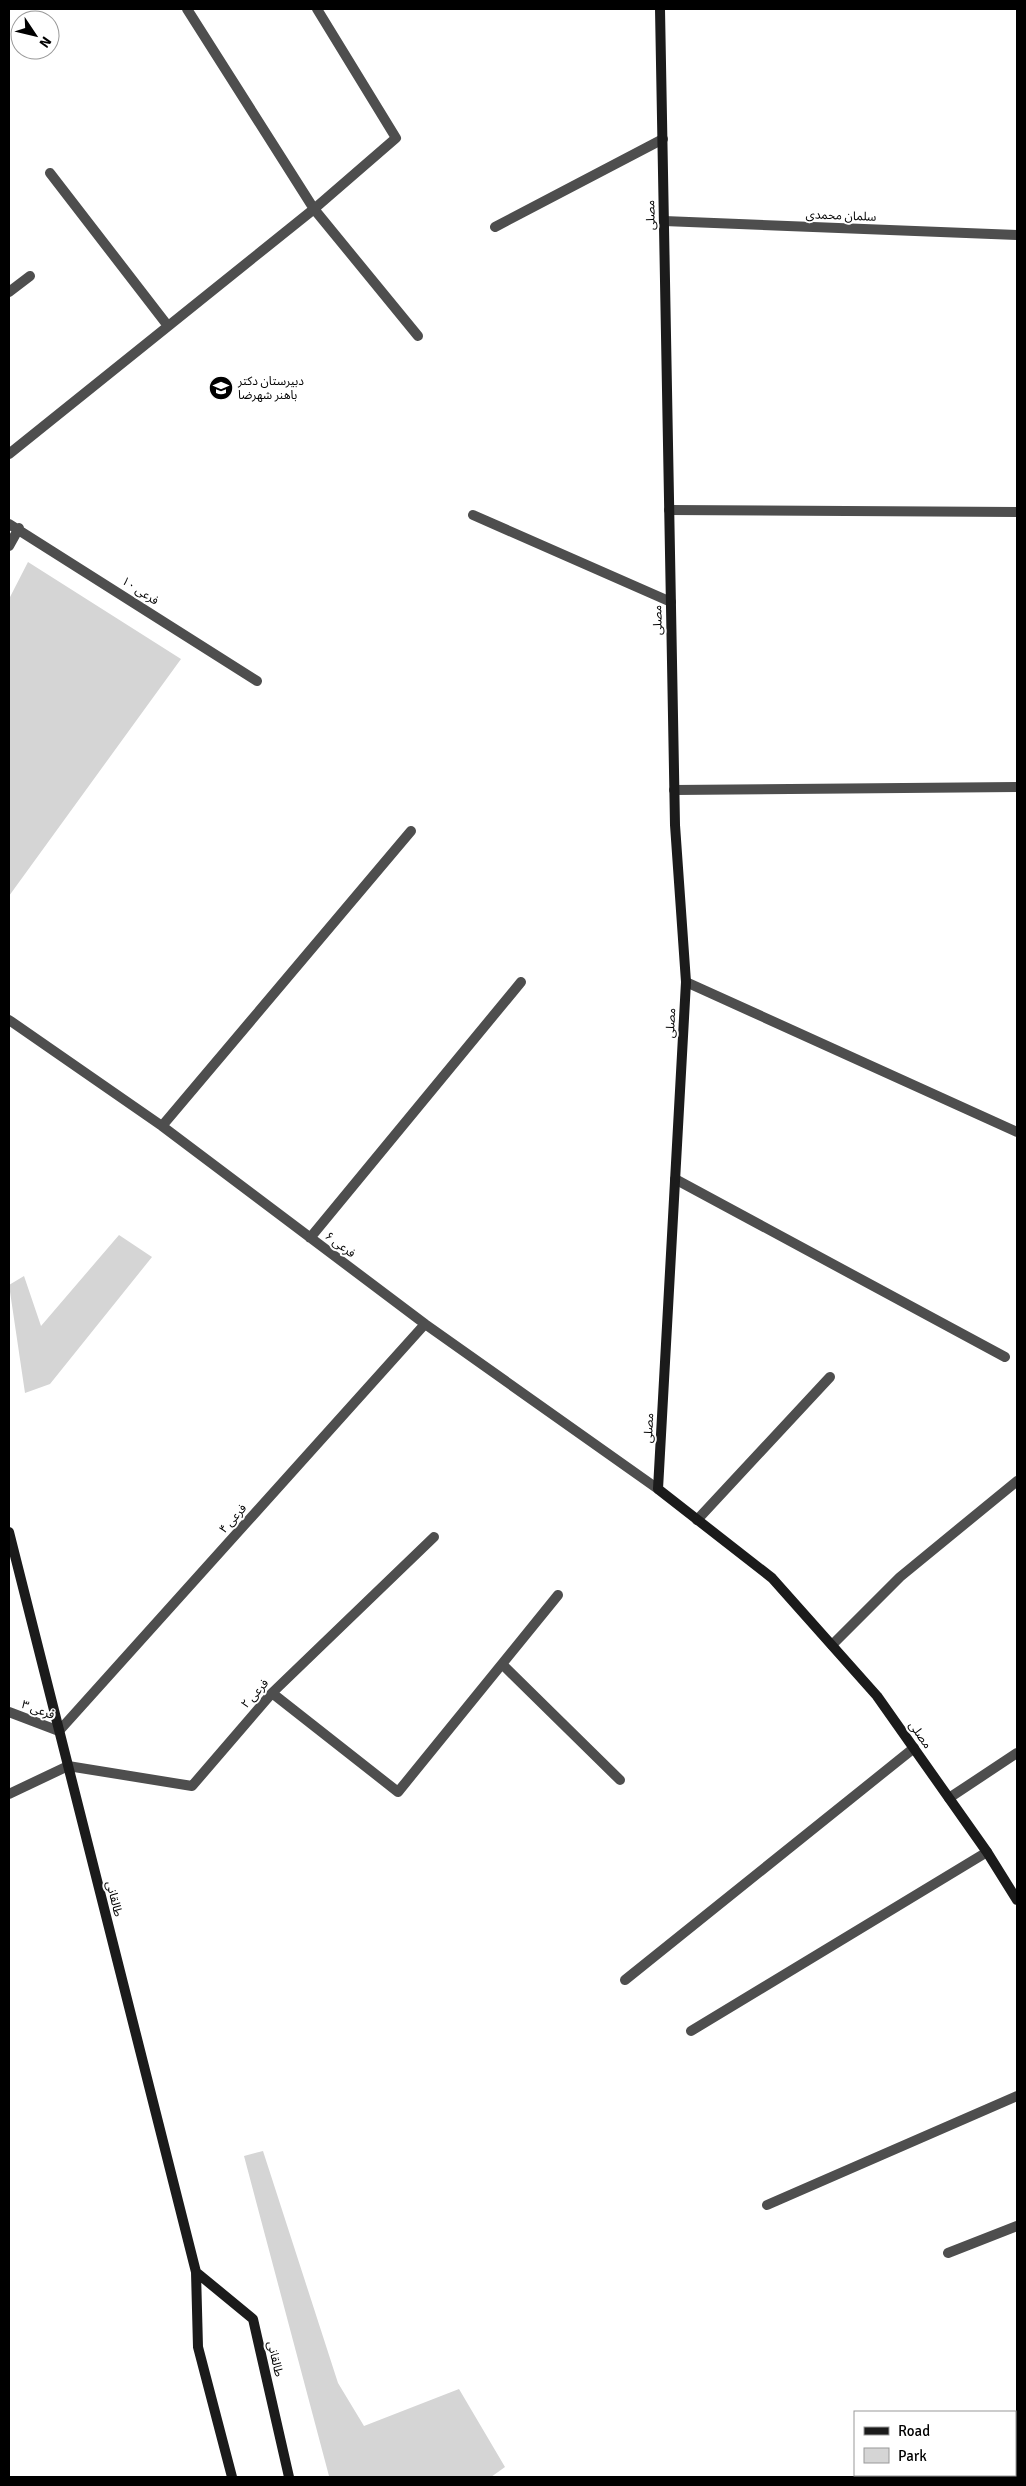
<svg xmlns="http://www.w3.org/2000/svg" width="1026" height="2486" viewBox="0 0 1026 2486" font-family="Signika,'Noto Sans Arabic',sans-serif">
  <rect width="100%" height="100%" fill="#fff"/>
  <path fill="#d5d5d5" d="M28,562L181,659L9,896V599Z
    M119,1235L152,1257L50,1384L25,1393L9,1285L24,1276L41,1326Z
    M263,2151L338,2383L364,2426L459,2389L505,2467L491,2477L329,2476L244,2156Z"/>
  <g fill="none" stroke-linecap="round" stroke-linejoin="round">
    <path stroke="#4e4e4e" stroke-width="10" d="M187,9L314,209L418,336
      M50,173L168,326
      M664,221L1017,235
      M495,227L663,139
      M9,292L30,276
      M9,454L314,209L396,138L317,9
      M669,510L1017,512
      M473,515L671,602
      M9,524L257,681
      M9,546L19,528
      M674,790L1017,787
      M686,982L1017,1132
      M9,1020L162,1126L425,1324L658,1489
      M162,1126L411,831
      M675,1179L1005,1357
      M310,1238L521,982
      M697,1520L830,1377
      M832,1645L900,1577L1017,1481
      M502,1664L620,1780
      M272,1693L398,1792L558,1595
      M9,1712L59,1731L425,1324
      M9,1794L68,1766L192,1786L272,1693L434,1537
      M949,1798L1017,1753
      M625,1980L914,1748
      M691,2031L987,1852
      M767,2205L1017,2096
      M948,2253L1017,2226"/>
    <path stroke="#1b1b1b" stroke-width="10" d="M660,9L675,825L686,982L658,1489L772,1578L877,1696L987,1852L1017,1900
      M9,1532L196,2272L198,2347L232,2477
      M196,2272L253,2319L289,2477"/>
  </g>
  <defs>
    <g id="school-disc" transform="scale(1.25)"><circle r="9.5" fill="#000" stroke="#fff"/><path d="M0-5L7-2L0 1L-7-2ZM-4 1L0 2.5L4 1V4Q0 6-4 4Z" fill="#fff"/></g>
  </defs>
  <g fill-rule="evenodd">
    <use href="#school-disc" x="221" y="388"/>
  </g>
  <g text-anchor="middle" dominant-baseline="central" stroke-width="4" stroke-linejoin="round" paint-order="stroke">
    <g font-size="12" fill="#000" stroke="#fff">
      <text transform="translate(651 215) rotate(-91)">مصلی</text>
      <text transform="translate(841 216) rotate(2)">سلمان محمدی</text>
      <text transform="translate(140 591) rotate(33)">فرعی ۱۰</text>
      <text transform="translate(658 620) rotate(-91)">مصلی</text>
      <text transform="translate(671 1023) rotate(-87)">مصلی</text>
      <text transform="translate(340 1245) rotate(37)">فرعی ۶</text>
      <text transform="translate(649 1428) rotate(-87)">مصلی</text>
      <text transform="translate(233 1519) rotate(-48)">فرعی ۴</text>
      <text transform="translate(255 1694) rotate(-48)">فرعی ۲</text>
      <text transform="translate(38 1710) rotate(20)">فرعی ۳</text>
      <text transform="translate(920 1735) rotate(55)">مصلی</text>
      <text transform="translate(114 1899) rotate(76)">طالقانی</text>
      <text transform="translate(275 2359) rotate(77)">طالقانی</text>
    </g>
    <g font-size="12" fill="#000" stroke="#fff" text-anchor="start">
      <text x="238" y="381">دبیرستان دکتر<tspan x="238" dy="14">باهنر شهرضا</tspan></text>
    </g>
  </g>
  <rect width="1026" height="2486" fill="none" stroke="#000000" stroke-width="20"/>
  <rect x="854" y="2411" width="162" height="65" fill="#ffffff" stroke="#999999"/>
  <rect x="864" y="2427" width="25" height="8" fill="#1b1b1b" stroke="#999999"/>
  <text x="898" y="2436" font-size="15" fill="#000000">Road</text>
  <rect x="864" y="2448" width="25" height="15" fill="#d5d5d5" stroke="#999999"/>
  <text x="898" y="2461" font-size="15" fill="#000000">Park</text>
  <g transform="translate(35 35) rotate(125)"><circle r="24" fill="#ffffff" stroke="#999999"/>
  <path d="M0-4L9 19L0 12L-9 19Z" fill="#000000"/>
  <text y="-8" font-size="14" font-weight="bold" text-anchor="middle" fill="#000000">N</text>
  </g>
</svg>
